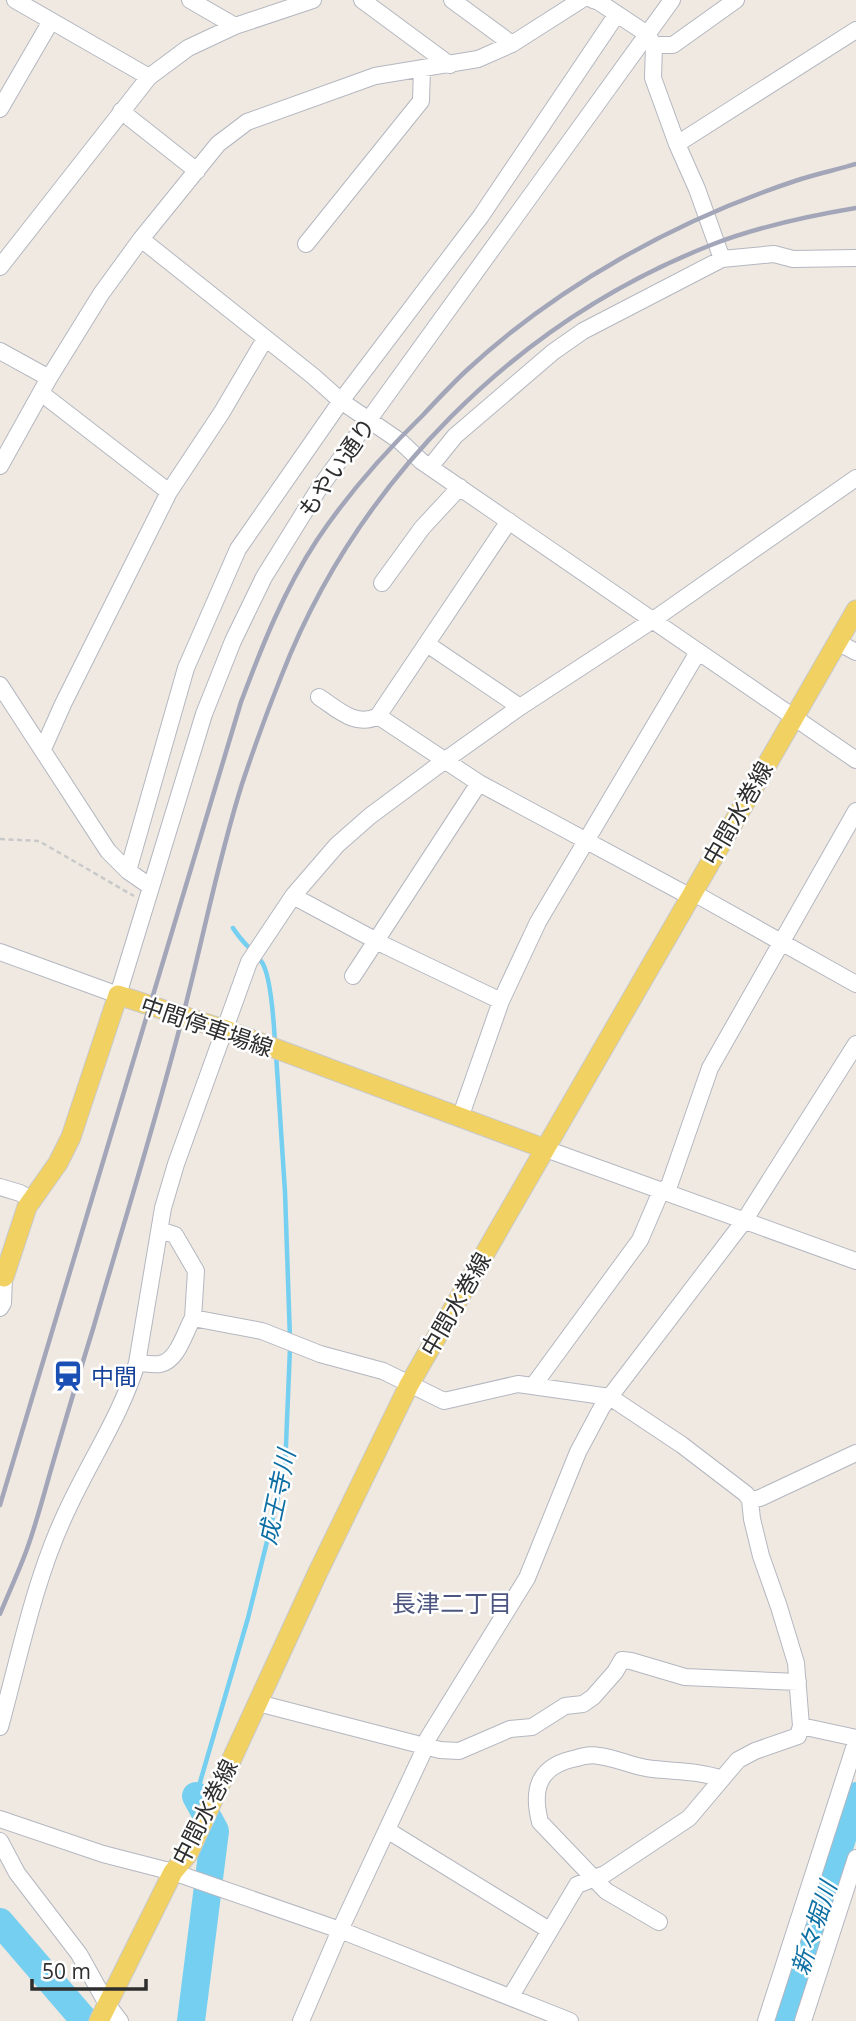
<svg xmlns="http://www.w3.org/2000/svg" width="856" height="2021" viewBox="0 0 856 2021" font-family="'Open Sans','Noto Sans JP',sans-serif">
  <rect width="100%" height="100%" fill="#efe9e1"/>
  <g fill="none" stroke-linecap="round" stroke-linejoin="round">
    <path stroke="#75cff0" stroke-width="4.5" d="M233,928C243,944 251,948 261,961C271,973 274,1025 275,1042
      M276,1054L285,1192L290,1339
      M196,1796L248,1618L285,1469L290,1348"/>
    <path stroke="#75cff0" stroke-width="28" d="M0,1922L85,2021
      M191,2021L215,1831L196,1796
      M782,2021L856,1796"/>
    <g stroke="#b4b7c1" stroke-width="18">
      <path id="minor" d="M15,0L149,77
        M190,0L235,26
        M362,0L450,65
        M452,0L512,44
        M593,0L599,2L647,34L654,45L653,78L677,144L697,189L722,259
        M654,45H673L736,0
        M0,109L51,21
        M121,111L197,171
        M677,144L856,30
        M141,239L313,376L341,401L401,442L421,461L856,760
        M306,244L421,101L422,68
        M0,267L149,77L188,48L235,26L313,0
        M0,351L49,378
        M41,393L169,492
        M0,466L49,378L101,294L141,239L218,144L247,122L375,76L478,59L512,44L581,0
        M430,467L455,436L553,352L583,331L722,259L774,254L793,259L856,258
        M382,583L422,528L460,487
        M837,642L856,652
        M427,644L520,707
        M0,685L108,851L128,871L151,887
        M319,697C337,709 356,728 378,716L509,521
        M378,716L479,783L689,896H699L856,984
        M43,749L63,704L169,492L222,412L265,339
        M128,871L186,668L238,549L341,401L481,216L617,14
        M293,896L386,946L501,1001
        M0,952L118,995L204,714L233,641L264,577L318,490L672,0
        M353,976L479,783
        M460,1118L501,1001L538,922L698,652
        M543,1148L856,1261
        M0,1187L20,1193L32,1200
        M160,1230L175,1235L196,1271L193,1318
        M0,1275L4,1277L3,1303L0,1308
        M137,1363C144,1363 153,1365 160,1364C178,1361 185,1331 193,1318L262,1331L320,1354L383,1371L444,1401L518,1384L610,1397L682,1445L746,1494L750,1500L752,1519L761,1556L779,1607L796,1663L801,1726L798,1736L755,1751L738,1760L689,1818L605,1874L577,1885L511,1996
        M533,1386L640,1240L661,1191L669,1186L710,1068L856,811
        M750,1500L760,1498L856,1453
        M258,1703L440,1750L459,1751L510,1729L532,1727L565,1706L583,1704L593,1697L615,1672L622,1660L631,1661L685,1677L798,1682
        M801,1726L856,1738
        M0,1727C19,1658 34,1582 64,1517C87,1465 120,1418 137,1363L163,1208L176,1164L249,962L293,896L337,845L370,816L444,761L520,707L653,620L856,478
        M0,1819L103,1854L173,1872L340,1930L570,2021
        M387,1830L549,1930
        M0,1841L17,1873L79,1954L107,2004L120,2021
        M659,1922L606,1891L540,1822C531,1787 540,1765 577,1758C584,1756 591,1754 599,1756C615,1758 630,1765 646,1768C672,1772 697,1770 722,1779
        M301,2021L340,1930L426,1746L428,1738L527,1578L578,1452L602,1407L744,1221L856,1044
        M766,2021L856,1742
        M803,2021L856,1858"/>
    </g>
    <g stroke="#c9c9c9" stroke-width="21">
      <path id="major" d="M4,1277L27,1207L58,1163L71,1137L118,995L223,1029L543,1148
        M99,2021L173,1872L188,1854L318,1572L409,1385L856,610"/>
    </g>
    <path stroke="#c9c9c9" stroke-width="2.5" stroke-dasharray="5 3.5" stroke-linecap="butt" d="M0,839L39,841L134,896"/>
    <use href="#minor" stroke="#fff" stroke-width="16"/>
    <use href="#major" stroke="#f2d163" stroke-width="19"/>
    <path stroke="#a3a6b8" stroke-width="4.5" d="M0,1505L241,702C262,646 284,590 317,540C347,495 384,453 423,415C437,400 452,384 467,370C559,285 677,220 795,181C815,174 836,170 856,164
      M0,1614C9,1592 19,1571 27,1549C36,1524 43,1498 50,1473C64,1425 78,1377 93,1329C123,1225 156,1121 183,1015C203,939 218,860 242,784C254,748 267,712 281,677C357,481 516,322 711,245C757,227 808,216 856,208"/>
  </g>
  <defs>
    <g id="station-bare" transform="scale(2.415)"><path d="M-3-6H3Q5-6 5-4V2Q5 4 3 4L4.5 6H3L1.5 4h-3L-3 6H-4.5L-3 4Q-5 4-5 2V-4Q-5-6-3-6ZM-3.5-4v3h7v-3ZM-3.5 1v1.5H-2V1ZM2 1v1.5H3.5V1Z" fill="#1a4fb4" stroke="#fff" stroke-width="2.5" paint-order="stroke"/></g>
  </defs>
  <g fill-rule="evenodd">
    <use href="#station-bare" x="68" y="1376"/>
  </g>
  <g text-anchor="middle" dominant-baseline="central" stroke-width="5" stroke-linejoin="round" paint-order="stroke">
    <g font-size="23" fill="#2e2e2e" stroke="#fff">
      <text transform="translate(336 467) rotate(-55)">もやい通り</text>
      <text transform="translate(737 813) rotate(-60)">中間水巻線</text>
      <text transform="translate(207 1026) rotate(19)">中間停車場線</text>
      <text transform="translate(455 1304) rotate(-60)">中間水巻線</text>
      <text transform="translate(204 1812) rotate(-63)">中間水巻線</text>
    </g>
    <g font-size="23" fill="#164399" stroke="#fff" text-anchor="start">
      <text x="91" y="1376">中間</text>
    </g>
    <g font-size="24" font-style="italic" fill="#0d6fa3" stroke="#fff">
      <text transform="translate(276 1497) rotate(-78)">成王寺川</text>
      <text transform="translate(813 1928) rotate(-72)">新々堀川</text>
    </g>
    <g font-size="24" fill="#4d5680" stroke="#fff">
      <text x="452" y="1602">長津二丁目</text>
    </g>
  </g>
  <path d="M32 1979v10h114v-10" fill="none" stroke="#2e2e2e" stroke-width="3.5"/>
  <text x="42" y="1979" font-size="21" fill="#2e2e2e" stroke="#ffffff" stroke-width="5" paint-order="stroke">50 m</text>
</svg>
